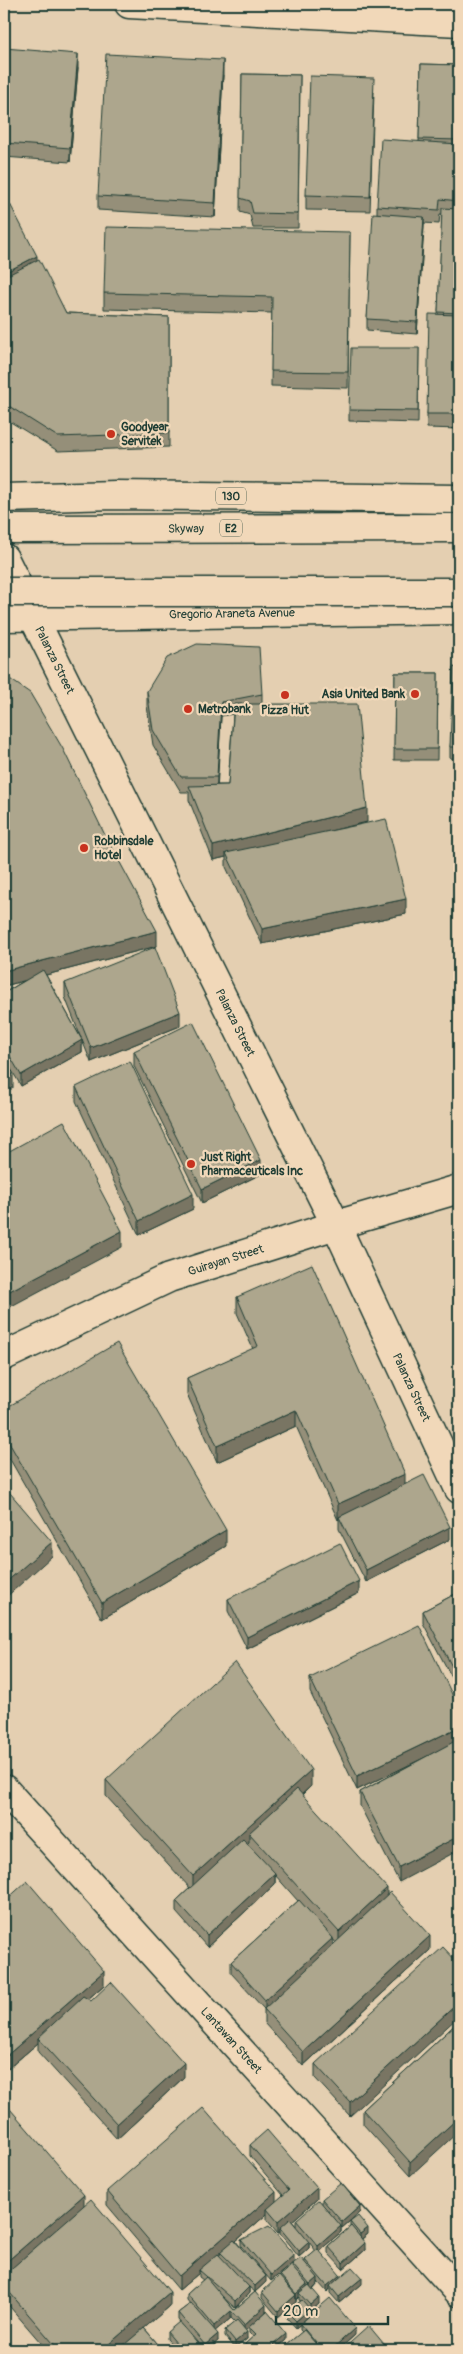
<svg xmlns="http://www.w3.org/2000/svg" width="463" height="2354" viewBox="0 0 463 2354" font-family="Pangolin,sans-serif">
  <rect width="100%" height="100%" fill="#e4cfb1"/>
  <filter id="ink" filterUnits="userSpaceOnUse"><feTurbulence type="fractalNoise" baseFrequency=".02" numOctaves="2"/><feDisplacementMap in="SourceGraphic" scale="10" xChannelSelector="R" yChannelSelector="G"/><feConvolveMatrix kernelMatrix="1 2 1 2 8 2 1 2 1" color-interpolation-filters="sRGB"/></filter>
  <g filter="url(#ink)">
    <g fill="none" stroke-linecap="round" stroke-linejoin="round">
      <g stroke="#1f3d34" stroke-width="31">
        <g id="minor">
          <path d="M129,4L459,22"/>
          <path id="s1" d="M4,558L336,1225L459,1489"/>
          <path id="s2" d="M4,1356L169,1278L336,1225L459,1189"/>
          <path id="s3" d="M4,1789L459,2292"/>
        </g>
      </g>
      <g stroke="#1f3d34" stroke-width="31">
        <g id="major">
          <path d="M4,498L116,495L459,499"/>
          <path id="s4" d="M4,617L459,610"/>
        </g>
      </g>
      <g stroke="#1f3d34" stroke-width="31">
        <g id="highway">
          <path id="s5" d="M4,529L459,528"/>
        </g>
      </g>
      <use href="#minor" stroke="#f1d8b9" stroke-width="28"/>
      <use href="#major" stroke="#f1d8b9" stroke-width="28"/>
      <use href="#highway" stroke="#f1d8b9" stroke-width="28"/>
      <g stroke="#1f3d34" stroke-width="31" stroke-linecap="butt">
        <path id="highway-bridge" d="M4,592H459"/>
      </g>
      <use href="#highway-bridge" stroke="#f1d8b9" stroke-width="28"/>
    </g>
    <path fill="#958f79" stroke="#1f3d34" fill-rule="evenodd" d="M4,48L78,68L70,162L4,157Z
      M421,64L459,65V429L427,428V414L438,315L442,214H440L439,224L424,223L417,334L367,330V319L377,214V206L419,141Z
      M242,74L300,75L298,228H253L250,215L240,212Z
      M223,75L215,217L98,210V196Z
      M374,92L370,211L306,210V195Z
      M4,206L37,260L66,313L169,317V447L58,451L4,418Z
      M350,232L348,388L271,386L272,313L104,309V293Z
      M419,348L418,423L349,421V410Z
      M459,668V759L450,758V747Z
      M395,673H438L437,760H394Z
      M4,675L157,946L46,975L82,1040L65,997V983L180,1026L91,1062L82,1040V1052L21,1086L4,1057V993L24,981L4,986Z
      M147,691L262,694V704L367,822L349,827L406,914L262,944L226,867V857L213,860L189,800V792H181L153,745L147,706ZM233,714L228,785H217L221,716Z
      M134,1051L261,1174L202,1203L134,1066Z
      M76,1087L193,1209L139,1235L76,1101Z
      M237,1297L405,1484L450,1539L366,1582L339,1529V1519L338,1520L296,1426L217,1462L187,1394V1378L253,1349L237,1313Z
      M4,1409L226,1546L102,1619L4,1449Z
      M459,1592V1691L423,1623V1611Z
      M359,1593L247,1649L228,1611V1599Z
      M310,1678L459,1709L399,1882L360,1806V1792L429,1755L357,1790L310,1692Z
      M106,1780L311,1786L302,1795L387,1896L430,1950L303,2066L264,2023V2009L231,1973V1962L298,1901L275,1875V1884L207,1947L176,1912V1901L190,1888L106,1796ZM333,1939L336,1943L333,1945Z
      M4,1902L104,1985L88,1999L184,2077L117,2139L38,2052V2043L4,2072Z
      M459,1964L350,2116L315,2078V2064Z
      M459,2021L410,2176L363,2124V2110Z
      M4,2102L84,2206L170,2306L144,2328L163,2350H47L4,2300Z
      M250,2145L317,2199L292,2221L296,2226V2220L322,2204V2199L360,2212L342,2228L341,2227V2232L319,2251L340,2278L362,2284L339,2303L330,2293V2289L327,2292L318,2282V2284L313,2290L319,2304L310,2311V2315L296,2328L287,2318V2312L301,2301L299,2300V2297L296,2300V2302L278,2317L262,2298V2292L280,2277V2275L292,2267V2264L305,2262V2260L316,2251L309,2242V2248L299,2257L280,2234V2232L278,2233L267,2220V2214L236,2241L266,2282L255,2292L266,2312L286,2340L276,2349L277,2350H245V2344L253,2337L249,2333V2327L245,2330L247,2339L235,2348L225,2336V2330L235,2322L231,2318L215,2331L218,2341L204,2350L178,2320V2313L190,2304L187,2300V2294L203,2280L199,2277V2273L179,2290L107,2205V2191L276,2202L283,2195L250,2156ZM249,2287L255,2292L234,2310L223,2297L235,2308L249,2293Z
      M350,2222L368,2234L362,2239L365,2250L343,2269L328,2253V2246L350,2227Z
      M241,2240L294,2262L271,2281L241,2246Z
      M300,2324L355,2335L338,2350H280L302,2332L300,2330Z
      M167,2332L202,2350H177L167,2339Z"/>
    <path fill="#797463" stroke="#1f3d34" d="M78,54V68L70,162V148Z
      M223,60V75L215,217V203Z
      M424,217V228L417,334V322Z
      M37,256V271L4,287V273Z
      M221,702V716L217,792V777Z
      M367,808V822L228,856L226,853V857L213,860V846Z
      M406,899V914L262,944V929Z
      M157,931V946L4,986V971Z
      M180,1012V1026L91,1062V1048Z
      M82,1040V1052L21,1086V1075Z
      M13,1074V1088L4,1094V1079Z
      M261,1160V1174L202,1203V1189Z
      M193,1194V1209L139,1235V1221Z
      M122,1231V1247L4,1310V1294Z
      M296,1410V1426L217,1462V1446Z
      M405,1474V1490L339,1517V1519L338,1520V1504Z
      M450,1527V1539L366,1582V1570Z
      M226,1530V1546L102,1619V1603Z
      M52,1542V1556L4,1599V1584Z
      M359,1581V1593L247,1649V1637Z
      M459,1727V1741L357,1790V1776Z
      M311,1770V1786L254,1838L249,1833V1842L193,1892V1876Z
      M459,1836V1850L399,1882V1867Z
      M275,1873V1884L207,1947V1935Z
      M387,1888V1902L339,1946V1932Z
      M430,1936V1950L303,2066V2052Z
      M333,1938V1950L265,2011V2000Z
      M104,1971V1985L40,2041L38,2038V2043L4,2072V2058Z
      M459,2002V2016L350,2116V2102Z
      M184,2063V2077L117,2139V2124Z
      M459,2117V2131L410,2176V2162Z
      M317,2188V2199L282,2230L280,2228V2232L278,2233V2222Z
      M276,2192V2206L267,2209V2214L221,2254L220,2252V2255L200,2272L199,2270V2273L179,2290V2276Z
      M84,2195V2209L4,2278V2264Z
      M360,2206V2212L342,2228V2222Z
      M341,2226V2232L318,2252V2246Z
      M368,2228V2234L360,2240V2234Z
      M309,2242V2248L299,2257V2251Z
      M365,2243V2250L343,2269V2263Z
      M294,2255V2262L271,2281V2275Z
      M340,2275V2281L330,2286V2289L327,2292V2286Z
      M266,2276V2282L255,2292V2286Z
      M318,2278V2284L310,2292V2285Z
      M362,2278V2284L339,2303V2297Z
      M307,2284V2290L299,2293V2297L296,2300V2294Z
      M249,2287V2293L235,2308V2301Z
      M170,2292V2306L119,2350H102Z
      M296,2295V2302L278,2317V2311Z
      M319,2297V2304L310,2312V2305Z
      M266,2305V2312L244,2332V2325Z
      M310,2309V2315L296,2328V2321Z
      M231,2311V2318L214,2332V2326Z
      M355,2328V2335L338,2350H331Z
      M247,2332V2339L235,2348V2342Z
      M218,2334V2341L207,2350H205V2345Z
      M286,2334V2340L274,2350L273,2345Z"/>
    <path fill="#ada68d" stroke="#1f3d34" d="M4,48L78,54L70,148L4,143Z
      M106,54L223,60L215,203L98,196Z
      M421,64L459,65V140L419,139Z
      M242,74L300,75L298,214L253,213L250,201L240,198Z
      M310,76L374,78L370,197L306,195Z
      M381,139L459,144V201L440,199L439,210L377,206Z
      M10,204L37,256L4,273V206Z
      M442,208L459,209V313L438,312Z
      M373,213L424,217L417,322L367,319Z
      M106,227L350,232L348,372L271,371L272,297L104,293Z
      M39,259L66,313L169,317V433L58,437L4,403V277Z
      M429,314L459,315V414H427Z
      M351,348H419L418,411L349,410Z
      M197,644L259,647L262,694L221,702L217,777H181L153,730L147,691L167,658Z
      M453,667L459,668V747H450Z
      M395,673H438L437,749H394Z
      M4,675L30,693L63,749L104,833L157,931L4,971Z
      M234,704H357L367,808L213,846L189,786L228,785Z
      M386,819L406,899L262,929L226,853Z
      M155,947L180,1012L91,1048L65,983Z
      M43,970L82,1040L21,1075L4,1046V993Z
      M193,1022L261,1160L202,1189L134,1051Z
      M4,1059L13,1074L4,1079Z
      M130,1061L193,1194L139,1221L76,1087Z
      M64,1121L122,1231L4,1294V1154Z
      M312,1264L405,1474L338,1504L296,1410L217,1446L187,1378L258,1346L237,1297Z
      M117,1343L226,1530L102,1603L4,1434V1409Z
      M424,1475L450,1527L366,1570L339,1517Z
      M4,1486L52,1542L4,1584Z
      M340,1543L359,1581L247,1637L228,1599Z
      M459,1592V1680L423,1611Z
      M419,1625L459,1709V1727L357,1776L310,1678Z
      M235,1662L311,1770L193,1876L106,1780Z
      M459,1739V1836L399,1867L360,1792Z
      M297,1789L387,1888L339,1932L249,1833Z
      M243,1839L275,1873L207,1935L176,1901Z
      M27,1881L104,1971L4,2058V1902Z
      M390,1892L430,1936L303,2052L264,2009Z
      M299,1900L333,1938L265,2000L231,1962Z
      M443,1947L459,1964V2002L350,2102L315,2064Z
      M111,1982L184,2063L117,2124L38,2038L83,1996L91,2001Z
      M459,2021V2117L410,2162L363,2110Z
      M4,2102L84,2195L4,2264Z
      M203,2108L276,2192L179,2276L107,2191Z
      M267,2130L317,2188L278,2222L267,2209L289,2190L250,2145Z
      M341,2183L360,2206L342,2222L322,2199Z
      M91,2199L170,2292L102,2350H59L4,2286V2275Z
      M319,2200L341,2226L318,2246L296,2220Z
      M358,2216L368,2228L360,2234L350,2222Z
      M290,2219L309,2242L299,2251L280,2228Z
      M269,2226L294,2255L271,2275L241,2240Z
      M351,2226L365,2243L343,2263L328,2246Z
      M234,2240L266,2276L255,2286L220,2252Z
      M318,2249L340,2275L327,2286L305,2260Z
      M218,2254L249,2287L235,2301L199,2270Z
      M301,2258L318,2278L310,2285L292,2264Z
      M291,2266L307,2284L296,2294L280,2275Z
      M352,2267L362,2278L339,2297L330,2286Z
      M279,2276L296,2295L278,2311L262,2292Z
      M206,2277L234,2310L255,2292L266,2305L244,2325L231,2311L214,2326L187,2294Z
      M309,2285L319,2297L310,2305L299,2293Z
      M330,2298L355,2328L331,2350H322L300,2324Z
      M302,2300L310,2309L296,2321L287,2312Z
      M191,2303L218,2334L205,2345L178,2313Z
      M267,2311L286,2334L273,2345L277,2350H251L245,2344L256,2334L249,2327Z
      M237,2320L247,2332L235,2342L225,2330Z
      M179,2322L202,2349L201,2350H182L167,2332Z
      M369,2326L389,2350H342Z
      M144,2328L163,2350H118Z
      M304,2330L321,2350H280Z
      M213,2342L220,2350H204Z"/>
  </g>
  <g fill="#c8321e" stroke="#f1d8b9" stroke-width="2">
    <circle cx="111" cy="434" r="5"/>
    <circle cx="415" cy="694" r="5"/>
    <circle cx="285" cy="695" r="5"/>
    <circle cx="188" cy="709" r="5"/>
    <circle cx="84" cy="848" r="5"/>
    <circle cx="191" cy="1164" r="5"/>
  </g>
  <g text-anchor="middle" dominant-baseline="central" stroke-width="4.5" stroke-linejoin="round" paint-order="stroke">
    <g fill="#f1d8b9" stroke="#5e6c5c" stroke-width="1">
      <rect x="216" y="487.5" width="30" height="17" rx="4"/>
      <rect x="220" y="519.5" width="22" height="17" rx="4"/>
    </g>
    <g font-size="11" font-weight="bold" fill="#1f3d34">
      <text x="231" y="496">130</text>
      <text x="231" y="528">E2</text>
    </g>
    <g font-size="12" font-weight="bold" fill="#1f3d34" stroke="#f1d8b9" text-anchor="start">
      <text x="121" y="427">Goodyear<tspan x="121" dy="14">Servitek</tspan></text>
      <text x="405" y="694" text-anchor="end">Asia United Bank</text>
      <text x="198" y="709">Metrobank</text>
      <text x="285" y="710" text-anchor="middle">Pizza Hut</text>
      <text x="94" y="841">Robbinsdale<tspan x="94" dy="14">Hotel</tspan></text>
      <text x="201" y="1157">Just Right<tspan x="201" dy="14">Pharmaceuticals Inc</tspan></text>
    </g>
    <g font-size="12" fill="#1f3d34" stroke="#f1d8b9">
      <text stroke="none"><textPath href="#s5" startOffset="182">Skyway</textPath></text>
      <text stroke="none"><textPath href="#s4" startOffset="228">Gregorio Araneta Avenue</textPath></text>
      <text stroke="none"><textPath href="#s1" startOffset="114">Palanza Street</textPath></text>
      <text stroke="none"><textPath href="#s1" startOffset="519">Palanza Street</textPath></text>
      <text stroke="none"><textPath href="#s2" startOffset="242">Guirayan Street</textPath></text>
      <text stroke="none"><textPath href="#s1" startOffset="924">Palanza Street</textPath></text>
      <text stroke="none"><textPath href="#s3" startOffset="339">Lantawan Street</textPath></text>
    </g>
  </g>
  <rect width="463" height="2354" fill="none" stroke="#f1d8b9" stroke-width="20"/>
  <rect x="10" y="10" width="443" height="2334" fill="none" stroke="#1f3d34" stroke-width="2" filter="url(#ink)"/>
  <path d="M276 2316v8h112v-8" fill="none" stroke="#1f3d34" stroke-width="2.5"/>
  <text x="283" y="2316" font-size="15" fill="#1f3d34" stroke="#f1d8b9" stroke-width="4" paint-order="stroke">20 m</text>
</svg>
